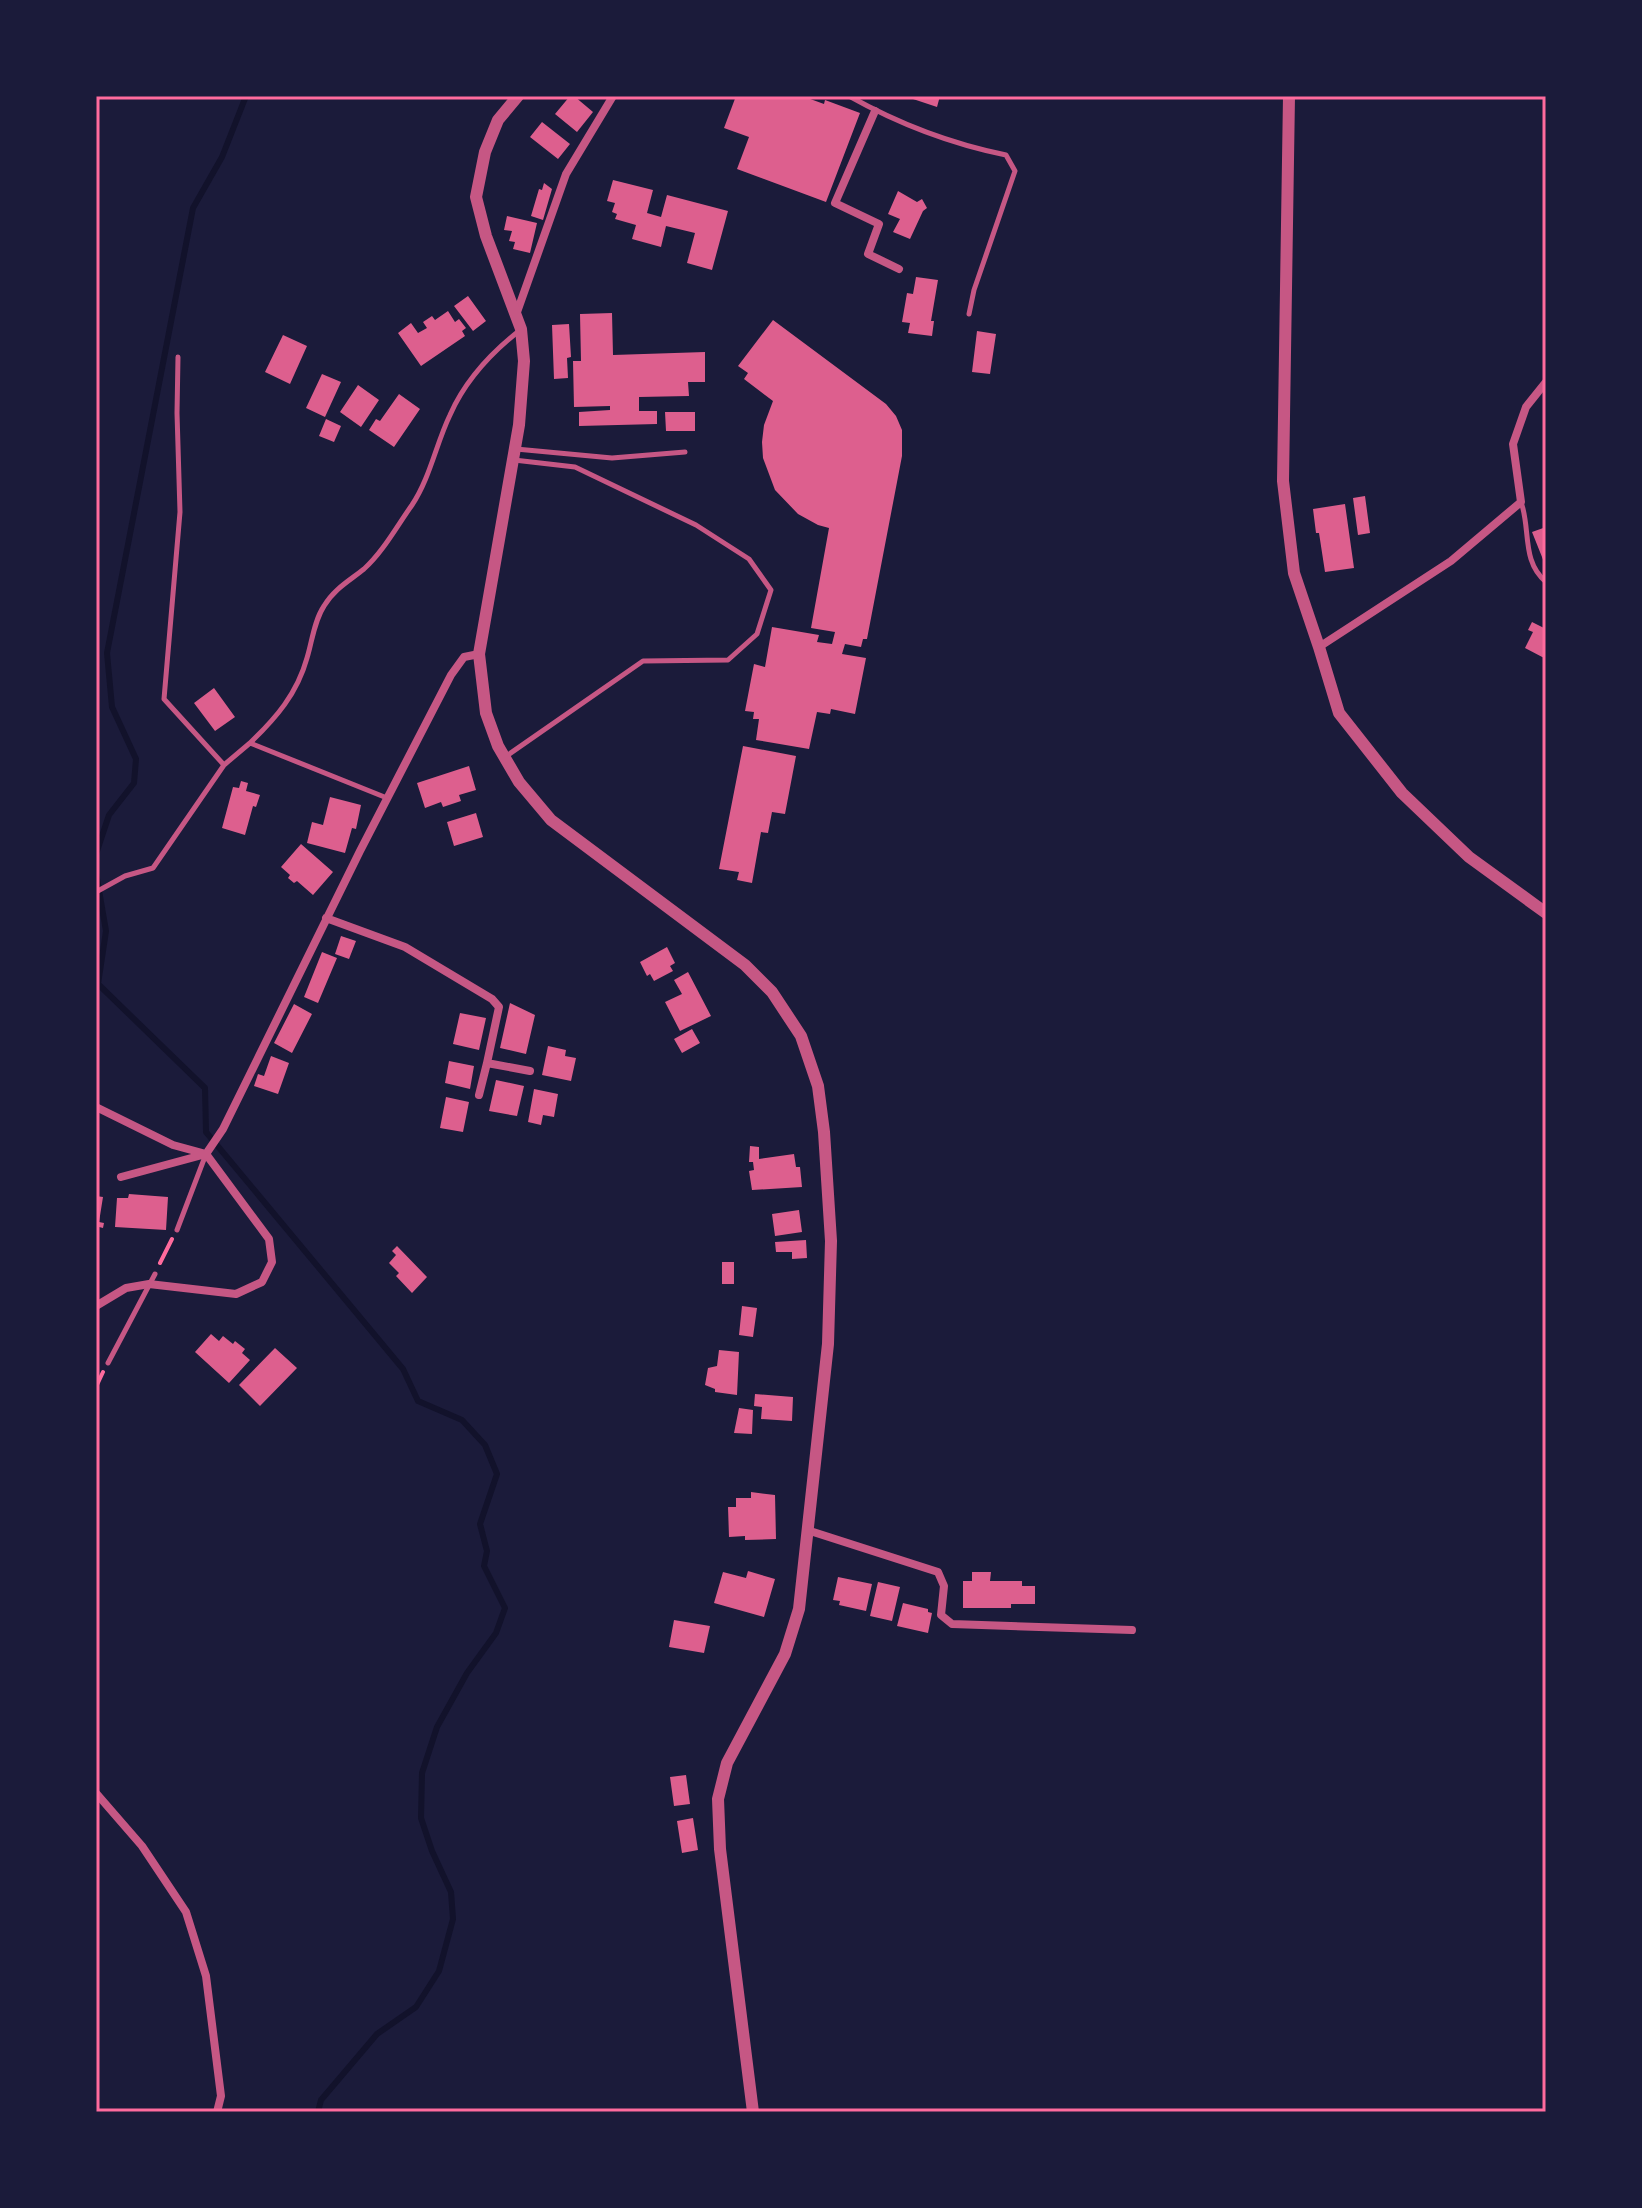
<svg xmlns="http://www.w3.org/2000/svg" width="1642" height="2208" viewBox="0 0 1642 2208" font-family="'Source Serif 4',serif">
  <rect width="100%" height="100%" fill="#1b1b3a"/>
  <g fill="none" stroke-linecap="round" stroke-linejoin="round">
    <path stroke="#12122b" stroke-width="6" d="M96,854L109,815L134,783L136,759L112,707L107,653L193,208L222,157L246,96
      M96,873L106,931L98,984L205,1088L206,1132L403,1369L418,1401L462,1420L485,1445L497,1474L480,1524L487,1551L484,1566L505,1608L496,1633L467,1673L437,1727L422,1773L421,1818L432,1851L451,1892L453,1919L439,1971L416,2007L377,2034L321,2100L318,2112"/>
  </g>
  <path fill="#dd5f8e" d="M570,96H574L593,112L577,132L555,114Z
    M736,96H802L824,104L825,100L860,113L826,202L737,169L749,137L724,128Z
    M904,96H940L937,107Z
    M542,122L570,144L558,159L530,137Z
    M613,180L653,190L647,213L661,217L667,195L728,211L712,270L687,263L695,233L666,226L661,247L632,239L636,225L615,219L617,214L612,212L615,203L607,201Z
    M544,183L552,189L543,220L531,216L539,189L542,190Z
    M898,191L917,202L922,199L927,208L923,211L910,239L893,232L900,219L888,214Z
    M507,216L537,223L530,253L513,249L515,242L509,241L512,231L504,230Z
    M916,277L938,280L931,321H934L932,336L908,333L910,323L902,322L907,293L913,294Z
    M468,296L486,321L473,331L454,306Z
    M448,311L455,322L459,319L466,328L462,331L465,336L421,366L398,333L411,323L418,333L427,328L423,322L432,316L435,320Z
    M612,313L613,355L705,352V382H688L689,396L639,397V411H657V424L579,426V412L610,410V406L574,407L573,361H581L580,314Z
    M773,320L886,404L896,416L902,430V456L867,639H863L861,647L845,644L842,654L866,658L855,714L831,709L830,714L817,712L809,749L756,740L759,719H753L754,712L745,711L754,664L765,667L772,627L819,635L817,642L832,644L835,632L811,628L829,528L818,525L798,514L775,490L763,458L762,442L764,425L773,401L744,379L748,373L738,366Z
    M569,324L571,357L567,358L568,378L554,379L552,325Z
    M977,331L996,334L990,374L972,372Z
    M283,335L307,346L290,384L265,372Z
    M322,374L341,382L325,417L306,408Z
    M358,385L379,400L361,427L340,412Z
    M399,394L420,409L394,447L369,430L376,419L380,421Z
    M665,412H695V431H666Z
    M326,419L341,426L334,442L319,436Z
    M1365,496L1370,533L1358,535L1353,498Z
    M1345,504L1354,568L1325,572L1319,533H1316L1313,509Z
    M1546,527V567L1532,532Z
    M1532,622L1546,629V659L1525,648L1533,632L1528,630Z
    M214,688L235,717L215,731L194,703Z
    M743,746L796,756L785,814L772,812L768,833L761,832L752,883L737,880L739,872L719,869Z
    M469,766L476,790L459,795L461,801L443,807L441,802L425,808L417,783Z
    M241,781L248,783L246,791L260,795L256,807L253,806L245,835L222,828L233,787L239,788Z
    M330,797L361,805L356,829L352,828L345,853L307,843L312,822L323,825Z
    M476,813L483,837L454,846L447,822Z
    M301,844L333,872L313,895L297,881L294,883L288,878L290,875L281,867Z
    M341,936L356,941L349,959L335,954Z
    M667,947L675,963L670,966L673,971L654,981L650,974L647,976L640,962Z
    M322,952L337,958L318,1003L304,997Z
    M688,972L711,1016L680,1031L665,1002L682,994L674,980Z
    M510,1003L535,1015L526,1054L500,1048Z
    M294,1004L312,1014L292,1053L274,1043Z
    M460,1013L486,1018L479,1050L453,1044Z
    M692,1029L700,1043L682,1053L674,1039Z
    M548,1046L566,1050L565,1056L576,1058L571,1081L542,1075Z
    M271,1056L289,1063L278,1094L254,1086L258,1074L264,1076Z
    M449,1061L474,1066L470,1089L445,1083Z
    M496,1080L524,1086L517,1116L489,1111Z
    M534,1089L558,1094L554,1117L543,1115L541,1125L528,1122Z
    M446,1097L469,1102L463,1132L440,1128Z
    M750,1146L759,1147V1159L794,1154L796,1167H800L802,1187L752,1190L749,1171L754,1170L753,1162H749Z
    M129,1194L168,1197L166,1230L115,1227L117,1198H128Z
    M96,1196L103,1197L99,1222L104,1223L103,1228L99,1227L98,1236Z
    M799,1210L802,1232L775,1236L772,1214Z
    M806,1240L807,1258L792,1259V1252H776L775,1242Z
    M397,1246L427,1277L412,1293L396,1276L399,1273L389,1263L396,1255L392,1251Z
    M722,1262H734V1284H722Z
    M742,1306L757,1308L753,1337L739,1335Z
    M211,1334L219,1341L223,1336L233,1344L235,1341L245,1349L242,1353L250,1360L229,1383L195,1352Z
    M275,1348L297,1368L260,1406L239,1385Z
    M719,1350L739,1352L737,1395L715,1392V1389L705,1385L708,1368L717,1366Z
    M755,1394L793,1397L792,1421L761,1419L762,1407L754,1406Z
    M739,1408L753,1410L752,1434L734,1433Z
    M751,1492L775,1495L776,1539L745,1540V1536L729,1537L728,1507H736V1498H751Z
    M748,1571L775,1579L764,1617L714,1603L723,1572L746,1578Z
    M972,1572H991L990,1581H1022V1586H1035V1604H1011V1608H963V1581H972Z
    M838,1577L872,1584L866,1611L839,1605L840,1601L833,1600Z
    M878,1582L900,1587L892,1621L870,1616Z
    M903,1603L928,1609V1612L932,1613L928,1633L897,1626Z
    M674,1620L710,1626L704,1653L669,1647Z
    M686,1775L690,1804L674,1806L670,1777Z
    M693,1818L698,1850L682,1853L677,1821Z"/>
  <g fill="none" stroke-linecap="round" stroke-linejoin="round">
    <path stroke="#ff6b9d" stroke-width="4" d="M160,1263L172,1239
      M96,1387L103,1372"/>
    <path stroke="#c65784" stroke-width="5" d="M849,96C897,123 952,144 1006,155L1015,171L974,290L969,314
      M178,357L177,413L180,512L164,699L224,765L250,743L387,798
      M516,449L612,458L685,452
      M1521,502C1531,529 1521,561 1546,582
      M250,743C276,718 297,694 307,658C312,642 314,621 324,606C334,589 349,581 364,569C383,552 397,526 412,505C430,478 436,444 450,415C465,381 491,353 519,331
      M505,757L643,661L728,660L757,634L771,590L749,559L696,525L575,467L514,460
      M96,892L125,876L153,868L224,765
      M177,1230L206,1154
      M108,1363L155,1274"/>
    <path stroke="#c65784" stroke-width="8" d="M875,111L835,203L879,224L868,254L899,269
      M516,315L566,174L613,96
      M1319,647L1451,561L1521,502L1513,444L1526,407L1546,382
      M326,918L405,947L492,999L499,1007L487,1063L530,1071
      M479,1095L487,1063
      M96,1107L173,1145L206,1154L269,1239L272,1262L262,1282L236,1294L149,1284L126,1288L96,1306
      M121,1177L206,1154L223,1129L360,851L451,675L464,657L479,654
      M807,1530L938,1572L944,1586L941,1615L952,1624L1132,1630
      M96,1793L142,1846L186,1912L206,1976L221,2096L217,2112"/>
    <path stroke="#c65784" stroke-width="12" d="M518,96L498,120L485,152L476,197L486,236L521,329L524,361L519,425L479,654L486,713L498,746L519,782L551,820L745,965L772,992L801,1036L818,1086L824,1132L831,1241L828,1344L799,1609L785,1654L727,1763L718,1799L720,1849L753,2112
      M1289,96L1283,481L1294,573L1319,647L1339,713L1402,793L1469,857L1546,913"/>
  </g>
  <rect width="1642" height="2208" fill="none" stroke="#1b1b3a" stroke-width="196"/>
  <rect x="98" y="98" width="1446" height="2012" fill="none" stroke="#ff6b9d" stroke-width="3"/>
</svg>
